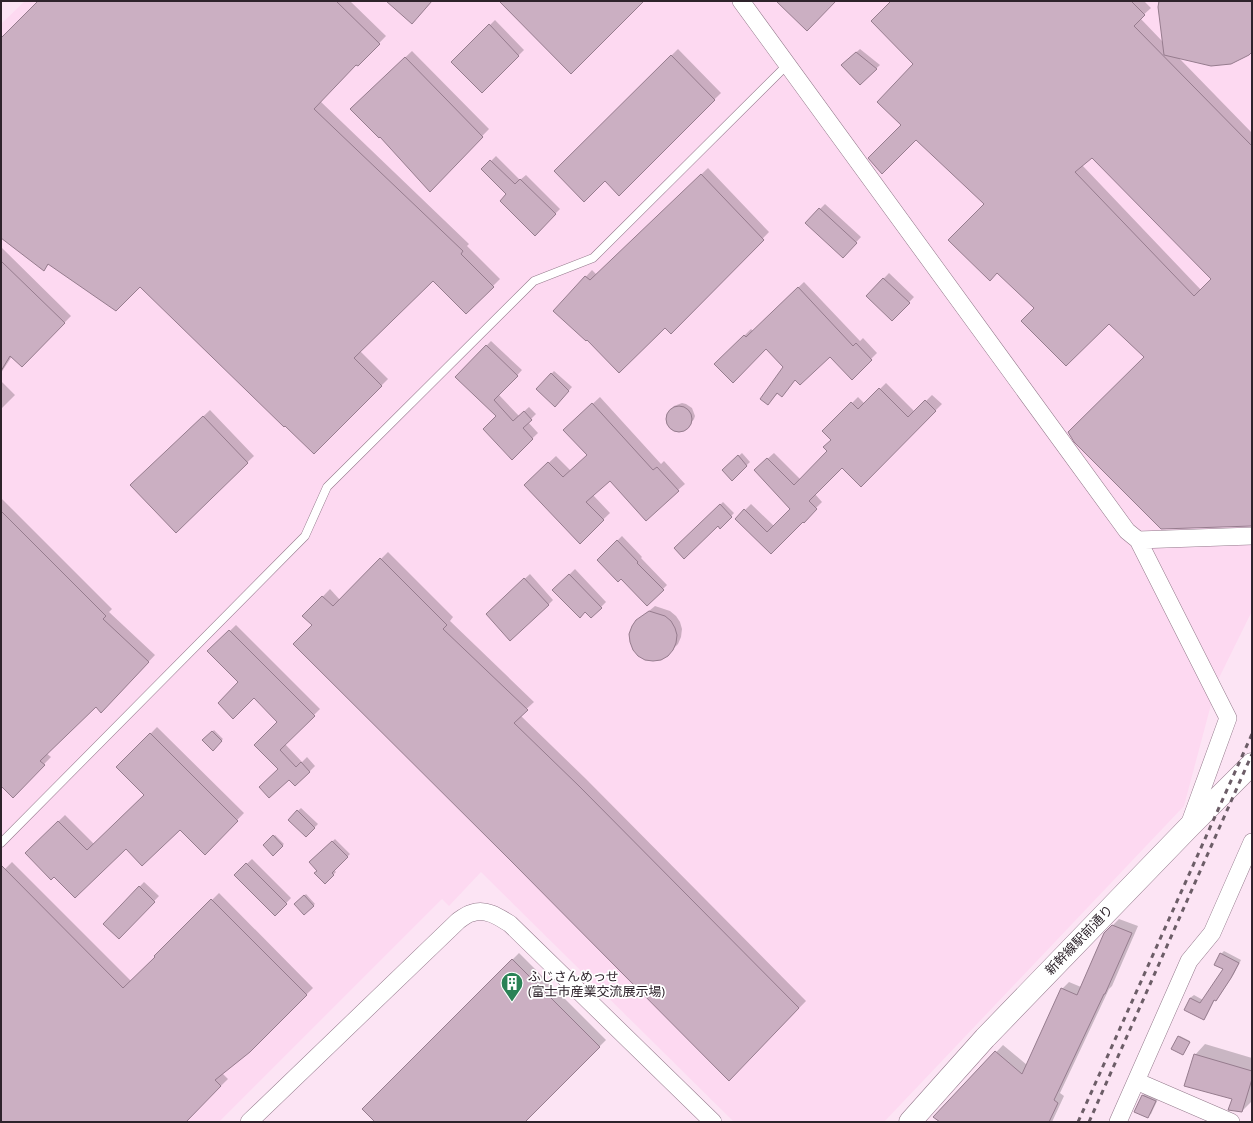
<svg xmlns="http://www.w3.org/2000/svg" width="1253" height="1123" viewBox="0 0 1253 1123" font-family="'Archivo Narrow','Noto Sans JP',sans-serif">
  <rect width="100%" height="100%" fill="#fce4f4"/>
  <path fill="#fdd9f1" d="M25,1H1252V611L1217,682L1184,806L884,1122H734L481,872L449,906L442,899L219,1122H1V24Z"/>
  <path fill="#0003" fill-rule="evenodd" d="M40,1H350L386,36L358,65L356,64L320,101L469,244L467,246L500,279L466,313L433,279L360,351L388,379L314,453L140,285L50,263L44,269L1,237V39Z
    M892,1H1144L1151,8L1140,18L1163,42L1160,1H1252V50L1179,58L1252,133V526L1145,357L1109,323L1036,308L985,204L903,125L915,64ZM1092,156L1213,279L1201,290L1082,165Z
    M495,20L524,50L482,92L453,62Z
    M678,49L721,93L619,194L605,180L555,171Z
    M860,49L880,65L860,84L845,62Z
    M412,51L489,129L430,190L380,136L351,109Z
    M496,156L520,180L526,175L560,209L535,234L508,194L483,169Z
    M708,168L769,232L671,333L665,327L587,339L555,310L592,270L597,275Z
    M825,204L861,237L848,251L820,209Z
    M1,247L71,316L22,366L12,356L1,373Z
    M889,273L914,297L892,320L867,296Z
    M804,282L860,341L863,338L877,353L852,378L830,356L796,379L782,396L778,393L768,404L785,367L766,348L716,364L751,329L753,331Z
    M491,341L522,370L499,395L519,416L529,407L536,414L528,422L538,433L512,458L497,416L456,377Z
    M554,371L572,387L555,406L537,389Z
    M1,381L15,395L1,409Z
    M886,383L915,412L932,395L942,404L861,485L842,466L815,494L822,502L771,553L736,519L751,504L774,526L792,509L755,470L774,453L801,480L829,451L832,440L824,431L858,397L865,404Z
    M600,397L661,464L664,461L685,484L678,490L610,479L593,495L610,513L580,542L525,485L556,456L571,471L588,455L572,423Z
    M682,403L686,404L692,408L695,416L694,419L686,430L678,432L670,428L666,421V417L674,406Z
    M210,410L254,456L176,531L139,478Z
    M742,453L750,462L732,479L723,470Z
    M1,498L112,609L109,612L155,655L108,705L96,706L46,753L51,757L13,796L1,785Z
    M723,502L734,513L720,528L718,525L676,548Z
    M622,536L642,557L641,558L667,585L647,605L621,578L598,560Z
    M388,552L453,617L450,621L534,702L520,715L586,779L806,1001L729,1080L304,616L330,589L340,600Z
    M575,569L606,602L591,617L585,611L554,590Z
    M530,574L553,600L548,605L492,609Z
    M655,606L670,611L676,616L680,622L682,629L681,637L678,644L667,655L637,621Z
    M236,625L320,709L285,744L302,762L307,757L315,766L309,772L279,769V722L209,651Z
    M157,727L244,813L205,853L180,828L54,875L26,853L65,815L94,844L145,794L118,767Z
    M214,730L223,739L213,749L204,740Z
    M301,808L318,824L306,836L289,819Z
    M275,835L284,844L273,854L265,845Z
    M335,839L350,854L334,870L336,872L325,883L318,871L310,862Z
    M252,859L291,898L275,915L235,875Z
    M12,862L131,981L219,893L313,988L249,1052L222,1073L228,1079L184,1122H1V873Z
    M144,882L159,896L119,938L104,924Z
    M306,894L315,904L304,913L296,904Z
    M1119,919L1138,926L1112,986L1109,989L1060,1093L1064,1096L1052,1122H936L939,1119L935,1117L1003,1045L1027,1065L1062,989L1069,982L1081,987L1104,934Z
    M1224,951L1241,960L1234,974L1219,996L1215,999L1207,1015L1204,1019L1190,998L1194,995L1203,1000L1224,969L1221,954Z
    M519,953L606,1040L524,1122H376L363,1109Z
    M1180,1036L1190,1041L1184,1053L1179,1037Z
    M1205,1044L1252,1058V1101L1242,1111L1233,1098L1195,1055Z
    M1146,1092L1159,1097L1151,1114L1147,1117L1136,1111L1143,1095Z"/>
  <path fill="#cbafc2" stroke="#967c8e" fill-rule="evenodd" d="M38,1H336L380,44L358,66L356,65L314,109L463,251L461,254L494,287L466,314L433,281L354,358L382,386L314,454L285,426L284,427L140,287L116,311L48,264L44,271L1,238V38Z
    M386,1H432L412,24Z
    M499,1H644L571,74Z
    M776,1H836L807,31Z
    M891,1H1131L1145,15L1134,26L1252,146V526L1161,529L1074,442L1068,432L1144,357L1109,324L1066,366L1021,321L1034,308L997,273L990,281L948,240L984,204L916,140L882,174L868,158L901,125L877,102L913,64L871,21ZM1092,158L1211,279L1194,296L1075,172Z
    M1159,1H1252V52L1249,55L1231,64L1211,66L1164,55L1158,7Z
    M489,24L519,56L482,93L451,62Z
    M856,52L877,69L860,85L841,65Z
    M671,55L715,100L619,196L605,181L584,202L554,171Z
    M405,57L483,137L430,192L380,137L379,138L350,109Z
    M490,160L515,184L520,179L556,214L535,236L500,201L506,194L481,169Z
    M701,174L764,240L671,334L665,328L619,373L587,340L586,341L553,311L585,276L590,280Z
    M819,208L857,243L843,258L805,223Z
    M1,261L65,323L22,367L10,356L1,371Z
    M883,278L910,303L892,321L866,296Z
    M798,287L853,346L856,343L872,360L852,380L830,357L800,385L795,380L782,397L777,393L768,405L760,399L783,367L766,349L733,383L714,364L744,335L746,337Z
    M486,345L518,376L494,400L513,421L524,411L532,420L523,428L533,439L512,460L483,429L496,416L455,377Z
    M551,373L569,391L555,407L536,389Z
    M879,388L908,417L925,400L936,411L861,487L842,468L809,501L817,509L804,523L803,522L771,554L735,519L744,509L767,532L790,509L754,470L767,458L794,485L827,451L823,447L831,440L822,431L851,402L858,409Z
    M592,403L653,470L657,467L679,491L646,521L610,481L586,502L604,520L580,544L524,485L548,462L563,477L587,455L563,430Z
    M666 419a13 13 0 1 1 26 0a13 13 0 1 1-26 0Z
    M203,416L248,463L176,533L130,485Z
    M738,455L747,466L732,481L722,470Z
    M720,504L732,517L720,529L718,526L684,559L674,548Z
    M1,511L106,616L103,619L149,662L101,713L96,707L40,761L45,765L13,798L1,786Z
    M617,540L638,562L637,563L664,590L647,606L621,579L618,582L597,560Z
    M380,558L447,625L443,629L528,710L514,723L579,786L799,1008L729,1081L512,862L293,644L312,625L302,616L322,596L333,606Z
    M569,574L602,608L591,618L585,612L580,618L552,590Z
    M524,578L549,605L510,641L486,614Z
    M649,611L665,616L671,621L675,628L677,635L676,643L673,650L668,656L661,660L653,661L645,660L638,656L633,650L630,642L629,634L632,626L636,620Z
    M229,630L315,716L280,750L296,767L301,762L310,772L295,786L289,780L269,798L259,787L278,769L254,745L277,722L254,698L233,719L218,703L238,682L207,651Z
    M212,731L222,741L213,751L202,740Z
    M150,733L238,821L205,855L180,830L142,866L126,849L75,898L54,877L51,880L25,853L58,821L87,850L144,795L116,767Z
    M297,810L315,828L306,837L288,820Z
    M273,835L283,846L273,856L263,845Z
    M332,841L348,857L332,873L334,875L325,884L314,873L317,871L309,862Z
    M246,863L287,904L275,916L234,875Z
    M1,865L123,988L155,957L154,956L211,899L307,995L250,1052L215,1080L221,1086L186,1122H1Z
    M139,886L155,902L119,939L103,924Z
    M304,895L314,906L304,915L294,904Z
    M1112,925L1132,933L1105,994H1104L1054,1100L1058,1103L1049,1122H940L933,1117L995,1051L1022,1074L1061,988L1077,995L1104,933Z
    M1220,953L1239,963L1231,978L1216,1001L1214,1000L1204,1020L1184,1010L1190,998L1200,1003L1223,969L1214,965Z
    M512,959L600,1047L525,1122H375L362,1109Z
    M1178,1036L1190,1042L1183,1055L1171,1049Z
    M1194,1054L1252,1071V1079L1242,1112L1228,1110L1232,1099L1184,1086Z
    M1142,1095L1156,1101L1148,1118L1134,1112Z"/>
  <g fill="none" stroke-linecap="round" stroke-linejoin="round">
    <g stroke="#93798b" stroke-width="9">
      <path id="lane" d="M1,843L305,536L327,487L534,281L593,258L788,64"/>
    </g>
    <g stroke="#93798b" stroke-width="18">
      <path id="street" d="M741,1L1127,531L1138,540L1252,536
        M1138,540L1228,718L1189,825
        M1136,1081L1231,1122
        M249,1122L458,921C462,918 467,914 472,913C486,908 499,917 510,924L713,1122
        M1118,1122L1189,961L1212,933L1252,842"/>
    </g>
    <g stroke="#93798b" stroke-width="23">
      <path id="secondary" d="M910,1122L985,1038L1189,827L1252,764"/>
    </g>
    <use href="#lane" stroke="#fff" stroke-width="8"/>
    <use href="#street" stroke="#fff" stroke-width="17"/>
    <use href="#secondary" stroke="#fff" stroke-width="22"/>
    <path stroke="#6c5d67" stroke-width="3" stroke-dasharray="5 5" stroke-linecap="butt" d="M1078,1122L1252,734
      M1089,1122L1252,754"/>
  </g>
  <defs>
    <g id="building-pin" transform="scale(1.15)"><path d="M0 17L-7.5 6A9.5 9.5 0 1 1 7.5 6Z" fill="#2a8256" stroke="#fff"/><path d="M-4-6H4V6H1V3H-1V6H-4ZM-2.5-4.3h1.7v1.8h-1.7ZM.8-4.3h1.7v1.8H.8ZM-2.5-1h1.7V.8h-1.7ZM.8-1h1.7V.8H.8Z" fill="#fff"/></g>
  </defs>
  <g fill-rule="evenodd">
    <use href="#building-pin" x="512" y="983"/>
  </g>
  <g text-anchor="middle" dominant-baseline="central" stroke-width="3.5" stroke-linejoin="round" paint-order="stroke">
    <g font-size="13" fill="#2e232b" stroke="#fff">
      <text transform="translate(1079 940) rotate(-46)">新幹線駅前通り</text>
    </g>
    <g font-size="13" fill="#2e232b" stroke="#fff" text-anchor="start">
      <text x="528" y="976">ふじさんめっせ<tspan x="528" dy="15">(富士市産業交流展示場)</tspan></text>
    </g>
  </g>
  <rect width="1253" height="1123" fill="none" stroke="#2e232b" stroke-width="4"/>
</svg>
